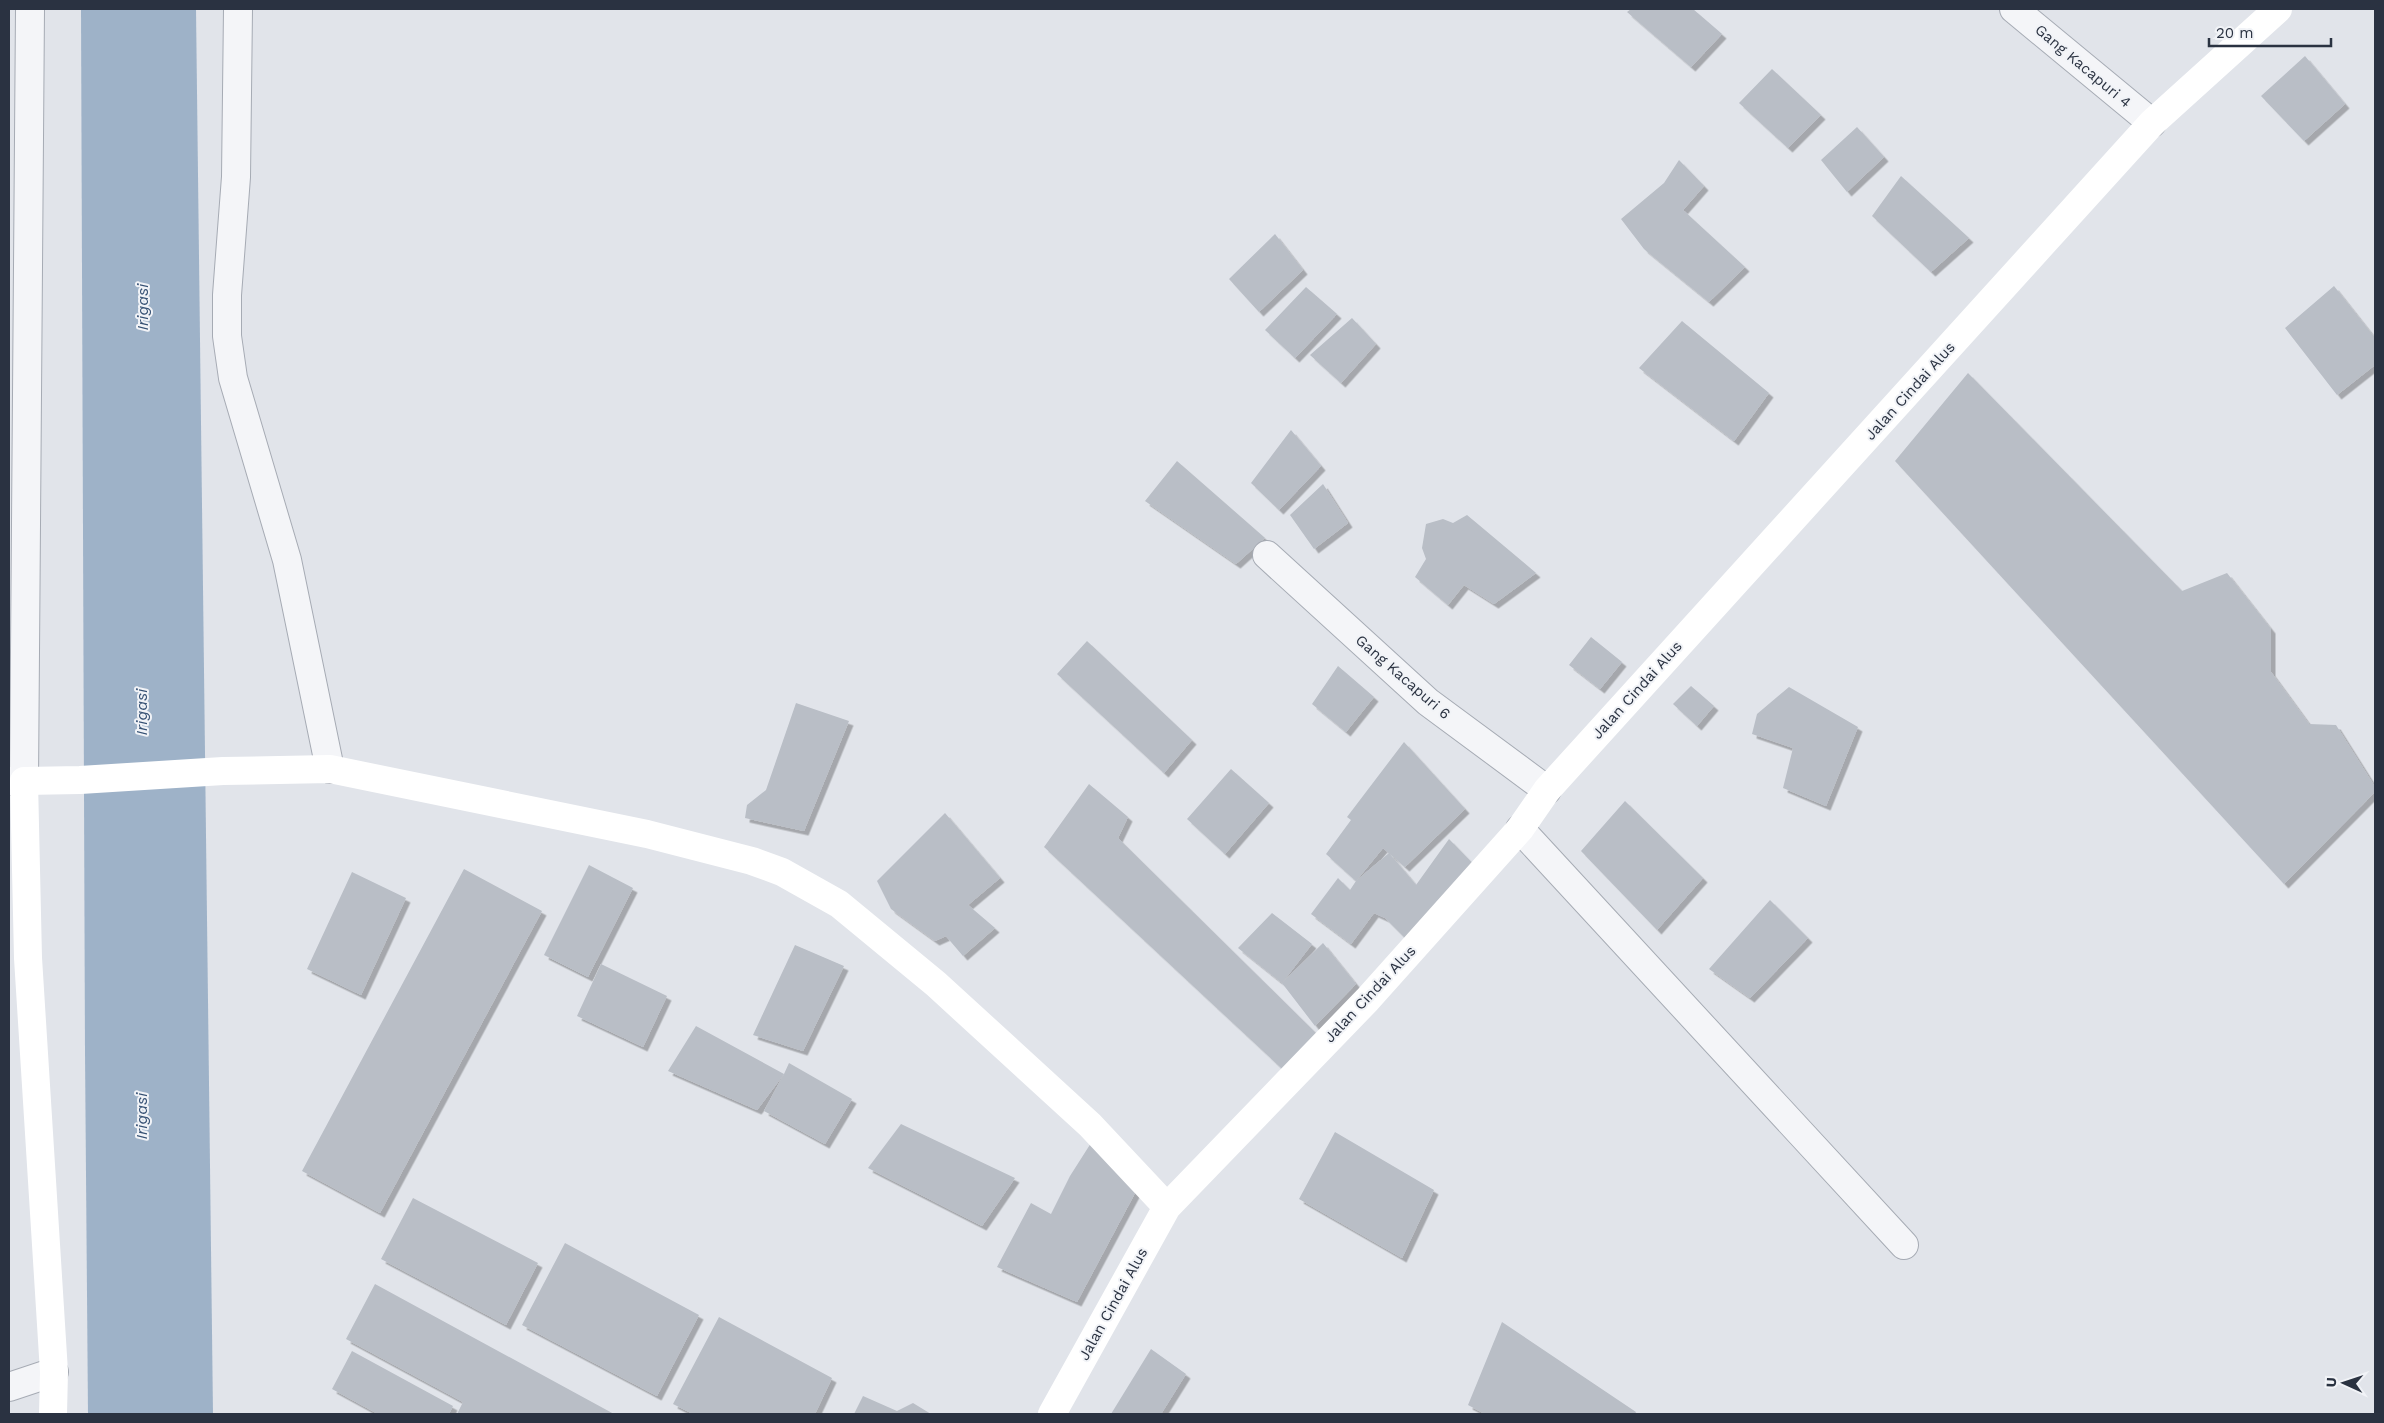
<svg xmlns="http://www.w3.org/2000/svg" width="2384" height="1423" viewBox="0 0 2384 1423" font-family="'Work Sans',sans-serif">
  <defs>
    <filter id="shadow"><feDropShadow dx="4.5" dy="4.5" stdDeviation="0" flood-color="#0004"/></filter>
  </defs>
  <rect width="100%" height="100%" fill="#e1e4ea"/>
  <path fill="#9eb2c8" d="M81,9H196L213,1414H88L85,1053Z"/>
  <path fill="#b9bec6" filter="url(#shadow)" d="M1631,9H1693L1722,34L1691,67L1627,12Z
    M2305,56L2345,104L2304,141L2261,96Z
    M1772,69L1821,115L1788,148L1739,103Z
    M1857,127L1884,157L1847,192L1821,160Z
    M1679,160L1704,186L1683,210L1745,267L1709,302L1644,249L1621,219L1664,183Z
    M1901,176L1969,238L1931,272L1872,216Z
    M1275,234L1303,270L1259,312L1229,279Z
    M2334,286L2375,338V365L2337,395L2285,328Z
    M1306,287L1337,314L1295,358L1265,330Z
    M1352,318L1376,344L1341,383L1310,355Z
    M1682,321L1769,393L1734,441L1639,368Z
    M1968,373L2182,591L2227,573L2271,629V672L2309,724L2336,725L2375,787V792L2284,884L1895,461Z
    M1291,430L1321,466L1279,510L1251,483Z
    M1177,461L1265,538L1236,564L1145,501Z
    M1323,484L1348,523L1314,549L1290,515Z
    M1467,515L1536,573L1494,604L1464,585L1448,605L1415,577L1426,559L1422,548L1426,524L1443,519L1453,523Z
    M1591,637L1622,662L1600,689L1569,665Z
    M1087,641L1192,740L1164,773L1057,674Z
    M1338,666L1374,697L1346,732L1312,704Z
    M1691,686L1714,706L1697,726L1673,704Z
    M1789,687L1858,727L1826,806L1783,788L1793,748L1752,734L1757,714Z
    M796,703L849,721L804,831L745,818L747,805L766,790Z
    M1404,742L1465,809L1405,867L1383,848L1356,881L1326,854L1351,820L1347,817Z
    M1231,769L1269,803L1225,854L1187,819Z
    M1089,784L1128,817L1118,838L1321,1038L1292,1078L1044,847Z
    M1625,801L1703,878L1657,930L1581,851Z
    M945,813L1000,878L968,905L995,928L963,956L946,936L935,941L891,909L877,881Z
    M1449,839L1481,872L1414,947L1385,918L1374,913L1351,944L1311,914L1338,878L1350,890L1356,881L1389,853L1416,885Z
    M589,865L633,888L588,977L544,955Z
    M464,869L542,911L380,1213L302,1171Z
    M352,872L406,898L361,995L307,969Z
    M1770,900L1808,938L1750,998L1709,969Z
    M1272,913L1312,944L1282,983L1323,943L1356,984L1315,1026L1282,983L1238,948Z
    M795,945L844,966L803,1051L753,1035Z
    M601,964L667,996L643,1047L577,1016Z
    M696,1026L784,1074L789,1063L852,1099L825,1144L764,1111L784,1074L757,1110L668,1071Z
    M901,1124L1015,1178L982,1226L868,1168Z
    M1335,1132L1434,1190L1402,1258L1299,1199Z
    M1091,1143L1142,1180L1077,1302L997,1267L1031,1203L1051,1214L1070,1176Z
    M413,1198L538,1263L506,1325L381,1259Z
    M565,1243L699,1315L657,1396L522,1325Z
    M375,1284L614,1414H457L463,1402L346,1339Z
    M719,1317L832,1378L815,1414H693L673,1404Z
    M1502,1322L1636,1412L1635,1414H1485L1468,1405Z
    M1151,1349L1186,1374L1161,1414H1111Z
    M352,1351L453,1406L449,1414H378L332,1389Z
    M863,1396L897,1411L913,1403L931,1414H854Z"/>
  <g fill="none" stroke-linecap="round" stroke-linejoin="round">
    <g stroke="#a6abb4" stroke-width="30">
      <path id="street" d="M238,9L236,177L227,295V336L233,378L287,560L330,769
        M2014,9L2152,123
        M1267,555L1428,702L1547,790
        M9,781H24L30,9
        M1520,829L1904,1245
        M9,1387L54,1372"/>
    </g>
    <use href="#street" stroke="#f4f5f8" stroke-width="28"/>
    <path stroke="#fff" stroke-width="28" d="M53,1414L54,1372L28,958L24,781L80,780L223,771L330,769L647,834L752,861L782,872L839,904L936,984L1090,1125L1167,1207
      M1052,1414L1167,1207L1367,1000L1520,829L1547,790L2152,123L2278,9"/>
  </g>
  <g text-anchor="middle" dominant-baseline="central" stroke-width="4" stroke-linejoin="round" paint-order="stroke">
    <g font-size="15" fill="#2a3241" stroke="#f1f3f7">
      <text transform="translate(2083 66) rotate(40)">Gang Kacapuri 4</text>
      <text transform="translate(1910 391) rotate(-48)">Jalan Cindai Alus</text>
      <text transform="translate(1403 677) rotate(41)">Gang Kacapuri 6</text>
      <text transform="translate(1637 690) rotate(-48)">Jalan Cindai Alus</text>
      <text transform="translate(1370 994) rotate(-47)">Jalan Cindai Alus</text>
      <text transform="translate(1113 1304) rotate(-61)">Jalan Cindai Alus</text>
    </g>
    <g font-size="16" font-style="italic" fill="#355073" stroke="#f1f3f7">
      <text transform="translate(142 307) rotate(-90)">Irigasi</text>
      <text transform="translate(141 712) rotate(-90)">Irigasi</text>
      <text transform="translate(141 1116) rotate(-90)">Irigasi</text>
    </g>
  </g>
  <rect width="2384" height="1423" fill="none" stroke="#2a3241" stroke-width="20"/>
  <g transform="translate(2344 1383) rotate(273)" stroke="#f1f3f7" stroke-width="4" paint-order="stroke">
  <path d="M0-4L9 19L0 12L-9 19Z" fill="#2a3241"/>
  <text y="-8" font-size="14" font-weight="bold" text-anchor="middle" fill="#2a3241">U</text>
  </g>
  <path d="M2209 38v8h122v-8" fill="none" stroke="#2a3241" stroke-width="2.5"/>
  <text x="2216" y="38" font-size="15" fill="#2a3241" stroke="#f1f3f7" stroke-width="4" paint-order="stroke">20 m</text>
</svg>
